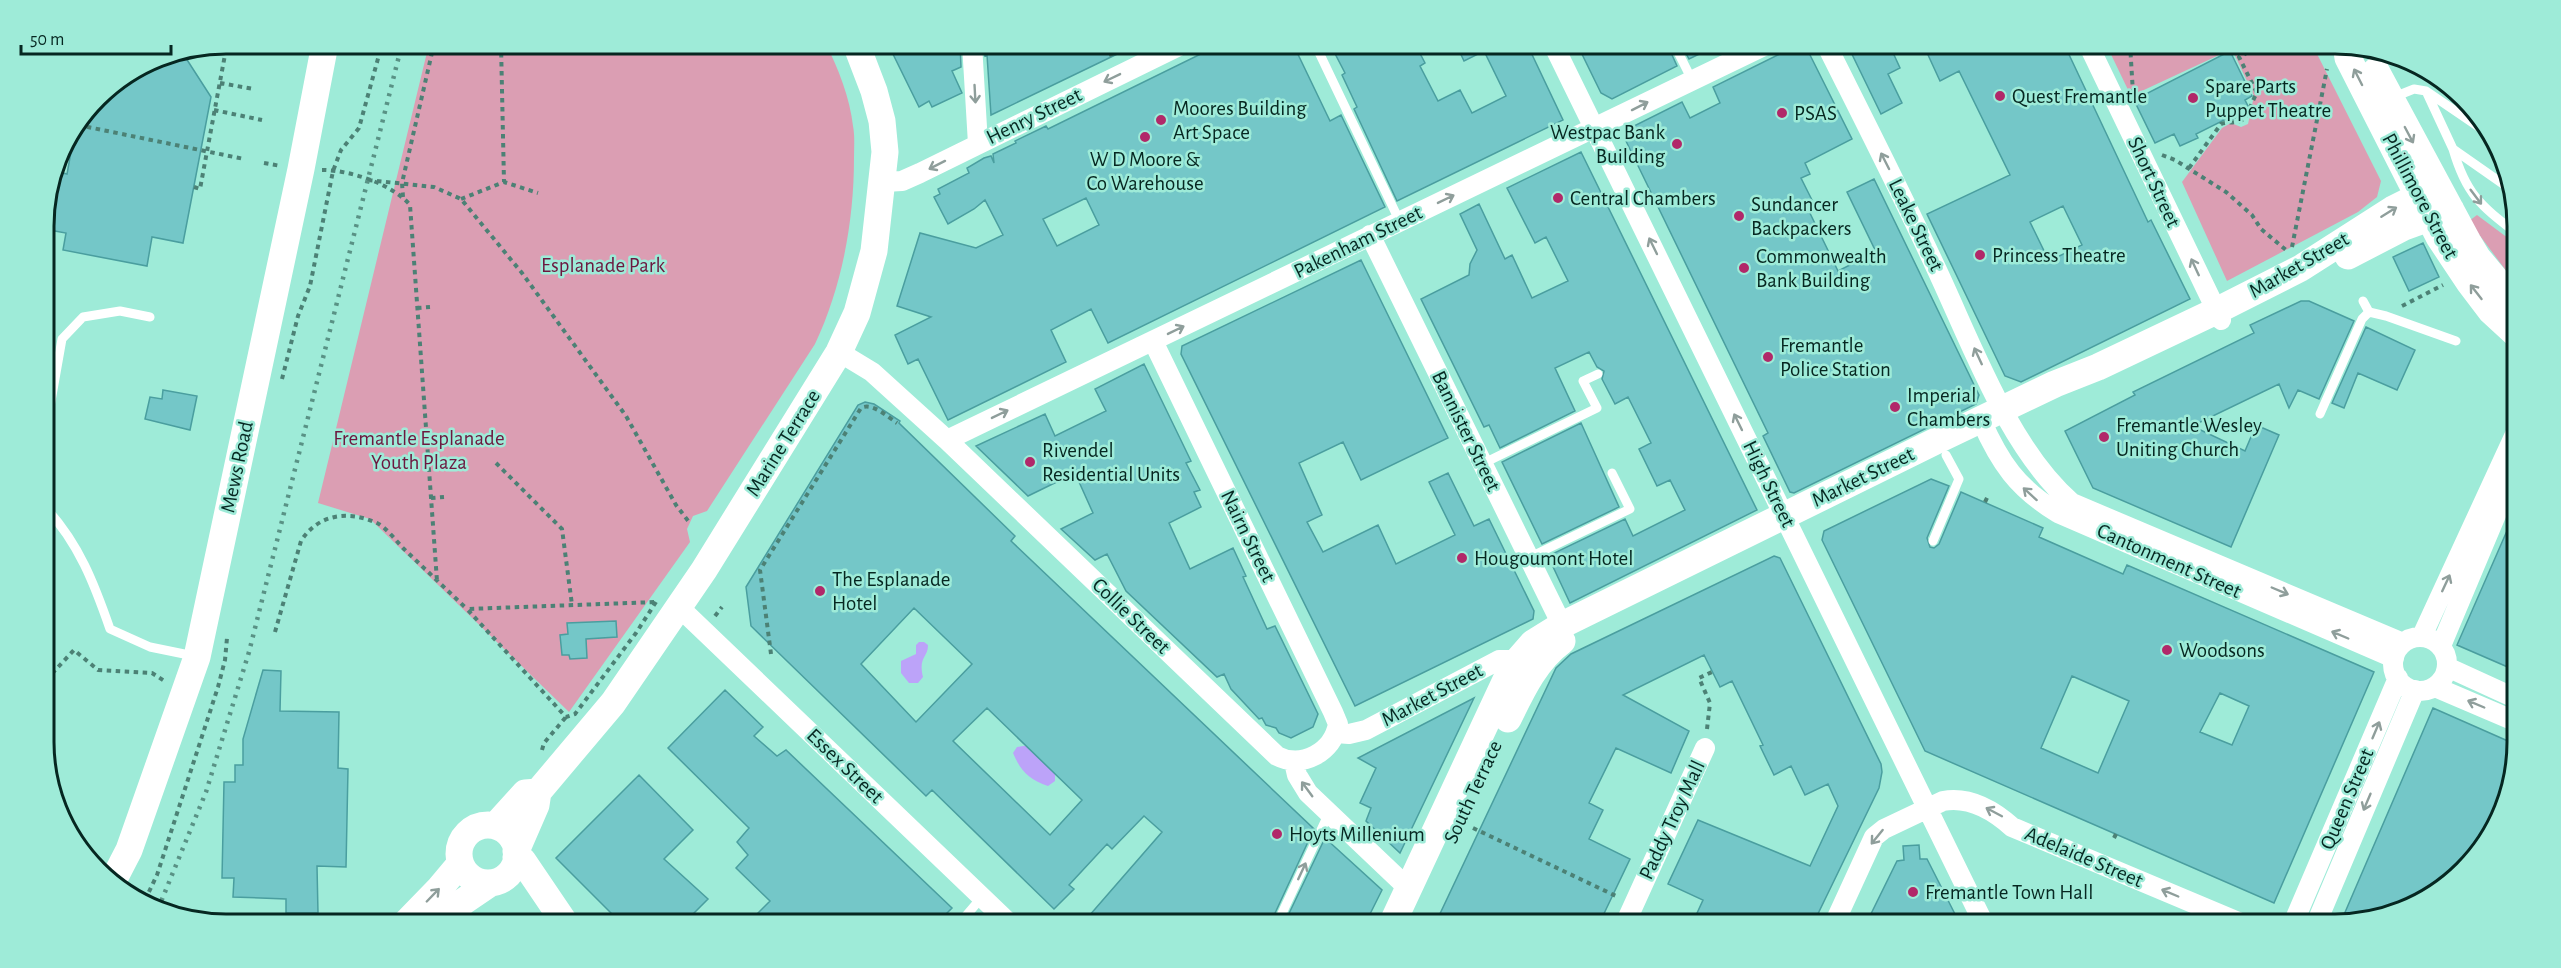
<svg xmlns="http://www.w3.org/2000/svg" width="2561" height="968" viewBox="0 0 2561 968" font-family="'Alegreya Sans',sans-serif">
  <rect width="100%" height="100%" fill="#9eebd8"/>
  <path fill="#db9eb3" d="M429,44H826C838,68 850,98 853,126C855,136 854,147 854,158C854,221 842,287 815,344L707,511L693,516L687,529L690,542L569,712L370,519L318,503Z
    M2106,44H2312L2381,181L2377,197L2358,212L2227,281L2182,182L2222,128L2231,123L2241,127L2248,124L2254,96L2232,49L2131,96Z
    M2477,215L2516,244V284L2469,221Z"/>
  <path fill="#bca3f9" d="M919,642H924L928,645C928,658 918,657 923,677L918,683H909L901,673V661L916,654V645Z
    M1030,745L1055,771V781L1048,786C1029,780 1020,770 1013,753L1017,747Z"/>
  <path fill="#74c7c8" stroke="#4a9e9f" stroke-width="1.5" fill-rule="evenodd" d="M888,44H960L961,67L952,71L962,93L932,107L929,101L919,107Z
    M984,44H1138L991,115L987,55L985,56Z
    M1221,44H1293L1330,121L1341,115L1385,207L1108,343L1091,309L1051,330L1066,362L948,420L918,359L908,364L895,335L931,317L897,306L920,233L976,248L1003,235L985,200L974,209L948,224L934,197L940,194L938,189L969,173L967,168L984,158L991,156L994,163L993,154L1016,143L1015,141L1046,126L1048,129ZM1086,198L1099,225L1057,246L1043,219Z
    M1330,44H1415L1425,63L1420,66L1438,101L1460,90L1472,113L1506,96L1484,51L1464,61L1456,44H1527L1563,120L1397,201L1354,109L1357,107L1342,75L1345,73Z
    M1577,44H1667L1677,66L1612,99L1601,93Z
    M1681,44H1720L1689,59Z
    M1800,44L1806,47L1852,139L1805,163L1810,174L1801,178L1813,202L1806,205L1838,271L1876,252L1847,192L1874,179L1979,395L1976,404L1794,493L1790,492L1763,436L1768,433L1625,139L1628,129L1682,102L1690,118L1720,103L1713,87Z
    M1847,44H1889L1900,68L1888,74L1902,103L1881,114Z
    M1923,44H2064L2148,222L2151,220L2190,299L2021,382L2005,376L1927,214L2010,175L1959,71L1940,81ZM2063,206L2082,245L2049,261L2030,222Z
    M2230,51L2252,96L2245,100L2248,106L2245,108L2246,112L2233,119L2232,116L2196,134L2198,138L2180,146L2174,134L2155,143L2134,100Z
    M182,52L211,97L183,243L152,237L147,266L63,250L66,233L44,229V214L45,209L51,211L59,172L67,174L73,141L67,140L105,89L156,57Z
    M1581,152L1757,510L1570,603L1548,556L1625,519L1633,536L1685,510L1670,480L1657,486L1639,449L1651,443L1628,397L1615,404L1602,379L1604,371L1597,367L1589,352L1555,368L1575,411L1500,448L1489,425L1484,427L1421,299L1469,275L1470,264L1477,250L1460,214L1479,204L1505,259L1512,255L1532,298L1568,281L1546,237L1535,243L1507,188Z
    M2423,243L2439,277L2409,291L2393,257Z
    M1361,260L1448,438L1361,480L1343,442L1299,463L1322,515L1307,522L1323,552L1378,525L1396,564L1455,535L1429,482L1448,473L1474,526L1489,519L1534,611L1533,619L1355,706L1181,354L1182,346Z
    M2301,301H2309L2354,321L2319,399L2298,390L2289,408L2279,384L2192,426L2245,451L2256,425L2279,435L2231,547L2093,488L2065,431L2135,395L2133,392L2254,333L2250,325Z
    M2366,327L2415,350L2397,390L2358,373L2344,408L2332,403Z
    M1144,364L1191,461L1186,463L1200,490L1194,492L1201,507L1169,523L1190,569L1233,548L1246,576L1243,577L1267,629L1275,626L1318,714L1313,727L1291,738L1279,733L1276,728L1266,725L1262,718L1259,719L1231,689L1224,674L1217,677L1126,591L1107,554L1095,560L1061,529L1093,513L1075,473L1028,496L976,446L1045,414L1055,436L1106,411L1095,389Z
    M163,390L197,396L190,430L145,419L150,397L162,399Z
    M865,402L874,404L900,421L899,423L1015,536L1011,541L1314,829L1270,924H1082L1162,832L1144,816L1112,849L1107,844L1069,885L1074,889L1054,909L932,790L926,796L751,626L746,587L858,405ZM914,608L972,664L916,722L861,664ZM987,708L1082,800L1050,835L953,741Z
    M1581,423L1619,507L1542,544L1502,462Z
    M1931,479L1949,486L1927,538L1930,547L1934,548L1939,544L1961,492L2043,528L2039,537L2123,574L2127,565L2374,672L2274,903L1925,751L1822,540L1824,531ZM2072,676L2129,701L2098,773L2041,748ZM2220,693L2249,706L2232,745L2200,732Z
    M2517,508V671L2457,645Z
    M1774,556L1780,558L1881,764L1882,772L1879,788L1813,924H1692L1703,900L1668,884L1698,820L1810,866L1838,806L1828,784L1805,795L1791,766L1774,775L1760,746L1763,745L1732,681L1720,687L1704,655L1623,695L1689,731L1671,773L1616,748L1589,803L1603,810L1589,839L1630,859L1599,924H1450L1438,918L1556,668L1571,654Z
    M616,621L617,637L586,639L587,658L570,659L569,655H562L560,635L568,634L567,623Z
    M263,670L281,671L280,711L339,712L338,768L348,769L346,867L317,866L318,913H286V899L233,897L234,878H222L224,782H235V765H243V739Z
    M725,690L763,727L754,736L777,756L786,750L952,908L936,924H747L770,901L736,868L748,855L737,842L749,828L668,748Z
    M1474,698L1431,788L1400,853L1366,821L1371,808L1360,803L1376,768L1358,758Z
    M2433,708L2517,745L2508,800L2487,844L2446,887L2405,911L2340,924Z
    M639,775L693,830L664,859L708,899L683,924H622L556,858Z
    M1325,838L1382,890L1365,924H1284Z
    M1919,845L1920,859H1927L1960,924H1866L1897,861L1904,860L1903,846Z"/>
  <g fill="none" stroke-linecap="round" stroke-linejoin="round">
    <path stroke="#4c8175" stroke-width="4" stroke-dasharray="4.5 4.5" stroke-linecap="butt" d="M501,44L504,182
      M1106,44L1112,57
      M2130,44L2133,93
      M220,83L254,89
      M214,110L262,120
      M78,125L244,159
      M2162,155L2175,160L2226,192L2252,215L2261,229L2286,250
      M264,163L281,166
      M2189,168L2221,124C2227,122 2234,123 2240,121C2247,120 2252,100 2257,93L2239,57L2264,44
      M322,170C350,170 392,184 410,205L437,581
      M368,180L434,187L461,199L522,273L626,416L676,505L689,522
      M194,187L200,189L227,44
      M403,197L402,183L434,44
      M461,199L504,182L538,193
      M2292,247L2327,69
      M2402,306L2443,285
      M417,308L430,307
      M282,379L298,316L310,286L333,171L341,150L359,128L382,44
      M496,463L562,529L572,605
      M431,498L444,497
      M1985,502L1988,496
      M656,602L636,633L575,714L566,717L467,609Z
      M715,616L722,607
      M275,632L301,541C318,514 348,510 377,523C387,528 396,541 404,549C425,569 446,589 467,609
      M771,654L760,570L861,408C872,402 888,417 897,423
      M46,680L74,650L98,670L152,673L166,682
      M1707,729L1710,703L1699,678L1712,672
      M542,750L544,743L566,717
      M1473,828L1618,897
      M2114,838L2116,834
      M452,843L462,825L476,817
      M145,900L157,875L218,687L225,660L227,638"/>
    <path stroke="#fff" stroke-width="9" d="M1315,44L1400,222
      M1674,44L1692,80
      M2426,91L2453,149L2513,191
      M2394,97L2414,89L2426,91L2492,136
      M2453,149C2466,194 2480,205 2516,233
      M2363,301L2369,312
      M2320,414L2362,319L2369,312L2386,316L2456,341
      M45,435L62,339L83,317L120,311L150,317
      M1482,464L1597,408L1583,381L1598,374
      M46,508C79,544 94,583 110,629L150,647L194,656
      M1933,541L1959,479L1946,455
      M1528,558L1630,509L1612,473
      M959,924L982,897
      M1277,924L1329,813"/>
    <path stroke="#fff" stroke-width="20" d="M972,44L978,144
      M1553,44L1984,924
      M1826,44C1863,118 1901,192 1936,268C1971,342 2009,449 2072,503L2403,643
      M2088,44L2221,320
      M884,182L902,181L920,173L1183,44
      M1370,235L1562,625
      M839,352L872,372L947,440L1277,756C1302,769 1333,752 1338,724L1333,712L1153,341
      M1981,420C2000,463 2017,488 2058,513L2394,658
      M947,440L1768,44
      M679,607L1010,924
      M2422,636L2517,430
      M2393 664a27 27 0 1 1 54 0a27 27 0 1 1-54 0Z
      M2441,646L2517,465
      M2447,667L2517,699
      M2435,687L2517,722
      M1336,733L1349,734L1366,730L1499,660H1517
      M1294,762L1297,775L1308,793L1409,889
      M2295,919L2398,678
      M1625,924L1705,748
      M1834,924L1874,837L1884,829L1943,801C1970,796 1993,810 2012,827L2243,924
      M2316,924L2415,690"/>
    <path stroke="#fff" stroke-width="27" d="M2346,45L2348,58L2439,237L2469,282L2491,311L2516,334
      M2376,71L2468,242L2477,257L2516,304
      M2348,256L2404,227L2451,210
      M1508,719C1522,690 1536,660 1562,641
      M496,825L525,793L538,792
      M459 854a29 29 0 1 1 58 0a29 29 0 1 1-58 0Z
      M516,851L536,805L538,792L613,703L704,570L839,352L857,313L874,251L885,152L882,121L874,91L856,44
      M516,857L523,861L565,923
      M114,879L129,850L197,657L301,169L325,44
      M405,924L439,889L460,864
      M441,924L464,901L489,884
      M1392,924L1512,667L1533,643L1562,625L1938,440L2055,384L2098,367L2216,311L2301,268L2393,209L2437,187"/>
    <path stroke="#599285" stroke-width="4.5" stroke-dasharray="3 6" stroke-linecap="butt" d="M158,909L206,792L249,652L402,44"/>
  </g>
  <defs><path id="oneway-shaft" d="M-6 0H5M1.5-3L5.5 0L1.5 3" fill="none" stroke-width="1.6" stroke-linecap="round" stroke-linejoin="round" transform="scale(1.5)"/></defs>
  <g stroke="#8f9e9b">
    <use href="#oneway-shaft" transform="translate(2358 77) rotate(-117)"/>
    <use href="#oneway-shaft" transform="translate(1112 78) rotate(154)"/>
    <use href="#oneway-shaft" transform="translate(975 94) rotate(87)"/>
    <use href="#oneway-shaft" transform="translate(1640 106) rotate(-27)"/>
    <use href="#oneway-shaft" transform="translate(2409 135) rotate(62)"/>
    <use href="#oneway-shaft" transform="translate(1885 161) rotate(-117)"/>
    <use href="#oneway-shaft" transform="translate(937 165) rotate(153)"/>
    <use href="#oneway-shaft" transform="translate(2476 197) rotate(53)"/>
    <use href="#oneway-shaft" transform="translate(1446 199) rotate(-26)"/>
    <use href="#oneway-shaft" transform="translate(2389 212) rotate(-32)"/>
    <use href="#oneway-shaft" transform="translate(1653 246) rotate(-116)"/>
    <use href="#oneway-shaft" transform="translate(2195 267) rotate(-115)"/>
    <use href="#oneway-shaft" transform="translate(2476 292) rotate(-128)"/>
    <use href="#oneway-shaft" transform="translate(1176 330) rotate(-26)"/>
    <use href="#oneway-shaft" transform="translate(1978 356) rotate(-115)"/>
    <use href="#oneway-shaft" transform="translate(1000 414) rotate(-26)"/>
    <use href="#oneway-shaft" transform="translate(1738 422) rotate(-116)"/>
    <use href="#oneway-shaft" transform="translate(2030 494) rotate(-138)"/>
    <use href="#oneway-shaft" transform="translate(2446 583) rotate(-65)"/>
    <use href="#oneway-shaft" transform="translate(2280 591) rotate(23)"/>
    <use href="#oneway-shaft" transform="translate(2340 635) rotate(-157)"/>
    <use href="#oneway-shaft" transform="translate(2476 704) rotate(-157)"/>
    <use href="#oneway-shaft" transform="translate(2376 730) rotate(-67)"/>
    <use href="#oneway-shaft" transform="translate(1307 789) rotate(-126)"/>
    <use href="#oneway-shaft" transform="translate(2367 802) rotate(113)"/>
    <use href="#oneway-shaft" transform="translate(1994 812) rotate(-152)"/>
    <use href="#oneway-shaft" transform="translate(1877 837) rotate(129)"/>
    <use href="#oneway-shaft" transform="translate(1302 871) rotate(-65)"/>
    <use href="#oneway-shaft" transform="translate(2170 893) rotate(-157)"/>
    <use href="#oneway-shaft" transform="translate(433 895) rotate(-46)"/>
  </g>
  <g fill="#b12869" stroke="#9eebd8" stroke-width="2">
    <circle cx="2000" cy="96" r="6"/>
    <circle cx="2193" cy="98" r="6"/>
    <circle cx="1782" cy="113" r="6"/>
    <circle cx="1161" cy="120" r="6"/>
    <circle cx="1145" cy="137" r="6"/>
    <circle cx="1677" cy="144" r="6"/>
    <circle cx="1558" cy="198" r="6"/>
    <circle cx="1739" cy="216" r="6"/>
    <circle cx="1980" cy="255" r="6"/>
    <circle cx="1744" cy="268" r="6"/>
    <circle cx="1768" cy="357" r="6"/>
    <circle cx="1895" cy="407" r="6"/>
    <circle cx="2104" cy="437" r="6"/>
    <circle cx="1030" cy="462" r="6"/>
    <circle cx="1462" cy="558" r="6"/>
    <circle cx="820" cy="591" r="6"/>
    <circle cx="2167" cy="650" r="6"/>
    <circle cx="1277" cy="834" r="6"/>
    <circle cx="1913" cy="892" r="6"/>
  </g>
  <g text-anchor="middle" dominant-baseline="central" stroke-width="5" stroke-linejoin="round" paint-order="stroke">
    <g font-size="21" fill="#062721" stroke="#9eebd8" text-anchor="start">
      <text x="2205" y="86">Spare Parts<tspan x="2205" dy="24">Puppet Theatre</tspan></text>
      <text x="2012" y="96">Quest Fremantle</text>
      <text x="1173" y="108">Moores Building<tspan x="1173" dy="24">Art Space</tspan></text>
      <text x="1794" y="113">PSAS</text>
      <text x="1665" y="132" text-anchor="end">Westpac Bank<tspan x="1665" dy="24">Building</tspan></text>
      <text x="1145" y="159" text-anchor="middle">W D Moore &amp;<tspan x="1145" dy="24">Co Warehouse</tspan></text>
      <text x="1570" y="198">Central Chambers</text>
      <text x="1751" y="204">Sundancer<tspan x="1751" dy="24">Backpackers</tspan></text>
      <text x="1992" y="255">Princess Theatre</text>
      <text x="1756" y="256">Commonwealth<tspan x="1756" dy="24">Bank Building</tspan></text>
      <text x="1780" y="345">Fremantle<tspan x="1780" dy="24">Police Station</tspan></text>
      <text x="1907" y="395">Imperial<tspan x="1907" dy="24">Chambers</tspan></text>
      <text x="2116" y="425">Fremantle Wesley<tspan x="2116" dy="24">Uniting Church</tspan></text>
      <text x="1042" y="450">Rivendel<tspan x="1042" dy="24">Residential Units</tspan></text>
      <text x="1474" y="558">Hougoumont Hotel</text>
      <text x="832" y="579">The Esplanade<tspan x="832" dy="24">Hotel</tspan></text>
      <text x="2179" y="650">Woodsons</text>
      <text x="1289" y="834">Hoyts Millenium</text>
      <text x="1925" y="892">Fremantle Town Hall</text>
    </g>
    <g font-size="21" fill="#062721" stroke="#9eebd8">
      <text transform="translate(1034 116) rotate(-26)">Henry Street</text>
      <text transform="translate(2154 182) rotate(65)">Short Street</text>
      <text transform="translate(2420 196) rotate(62)">Phillimore Street</text>
      <text transform="translate(1916 225) rotate(64)">Leake Street</text>
      <text transform="translate(1358 242) rotate(-26)">Pakenham Street</text>
      <text transform="translate(2299 265) rotate(-30)">Market Street</text>
      <text transform="translate(1466 431) rotate(64)">Bannister Street</text>
      <text transform="translate(783 443) rotate(-58)">Marine Terrace</text>
      <text transform="translate(237 467) rotate(-78)">Mews Road</text>
      <text transform="translate(1863 477) rotate(-26)">Market Street</text>
      <text transform="translate(1769 484) rotate(64)">High Street</text>
      <text transform="translate(1248 536) rotate(64)">Nairn Street</text>
      <text transform="translate(2169 561) rotate(24)">Cantonment Street</text>
      <text transform="translate(1131 616) rotate(44)">Collie Street</text>
      <text transform="translate(1432 695) rotate(-28)">Market Street</text>
      <text transform="translate(845 766) rotate(44)">Essex Street</text>
      <text transform="translate(1473 792) rotate(-65)">South Terrace</text>
      <text transform="translate(2347 799) rotate(-67)">Queen Street</text>
      <text transform="translate(1672 820) rotate(-65)">Paddy Troy Mall</text>
      <text transform="translate(2084 857) rotate(23)">Adelaide Street</text>
    </g>
    <g font-size="21" fill="#6c183f" stroke="#9eebd8">
      <text x="603" y="265">Esplanade Park</text>
      <text x="419" y="438">Fremantle Esplanade<tspan x="419" dy="24">Youth Plaza</tspan></text>
    </g>
  </g>
  <path d="M0 0H2561V968H0ZM226 54H2335A172 172 0 0 1 2507 226V742A172 172 0 0 1 2335 914H226A172 172 0 0 1 54 742V226A172 172 0 0 1 226 54Z" fill="#9eebd8" fill-rule="evenodd"/>
  <path fill="none" stroke="#062721" stroke-width="3" d="M226 54H2335A172 172 0 0 1 2507 226V742A172 172 0 0 1 2335 914H226A172 172 0 0 1 54 742V226A172 172 0 0 1 226 54Z"/>
  <path d="M21 45v9h150v-9" fill="none" stroke="#062721" stroke-width="3"/>
  <text x="30" y="45" font-size="18" fill="#062721" stroke="#9eebd8" stroke-width="4.5" paint-order="stroke">50 m</text>
</svg>
